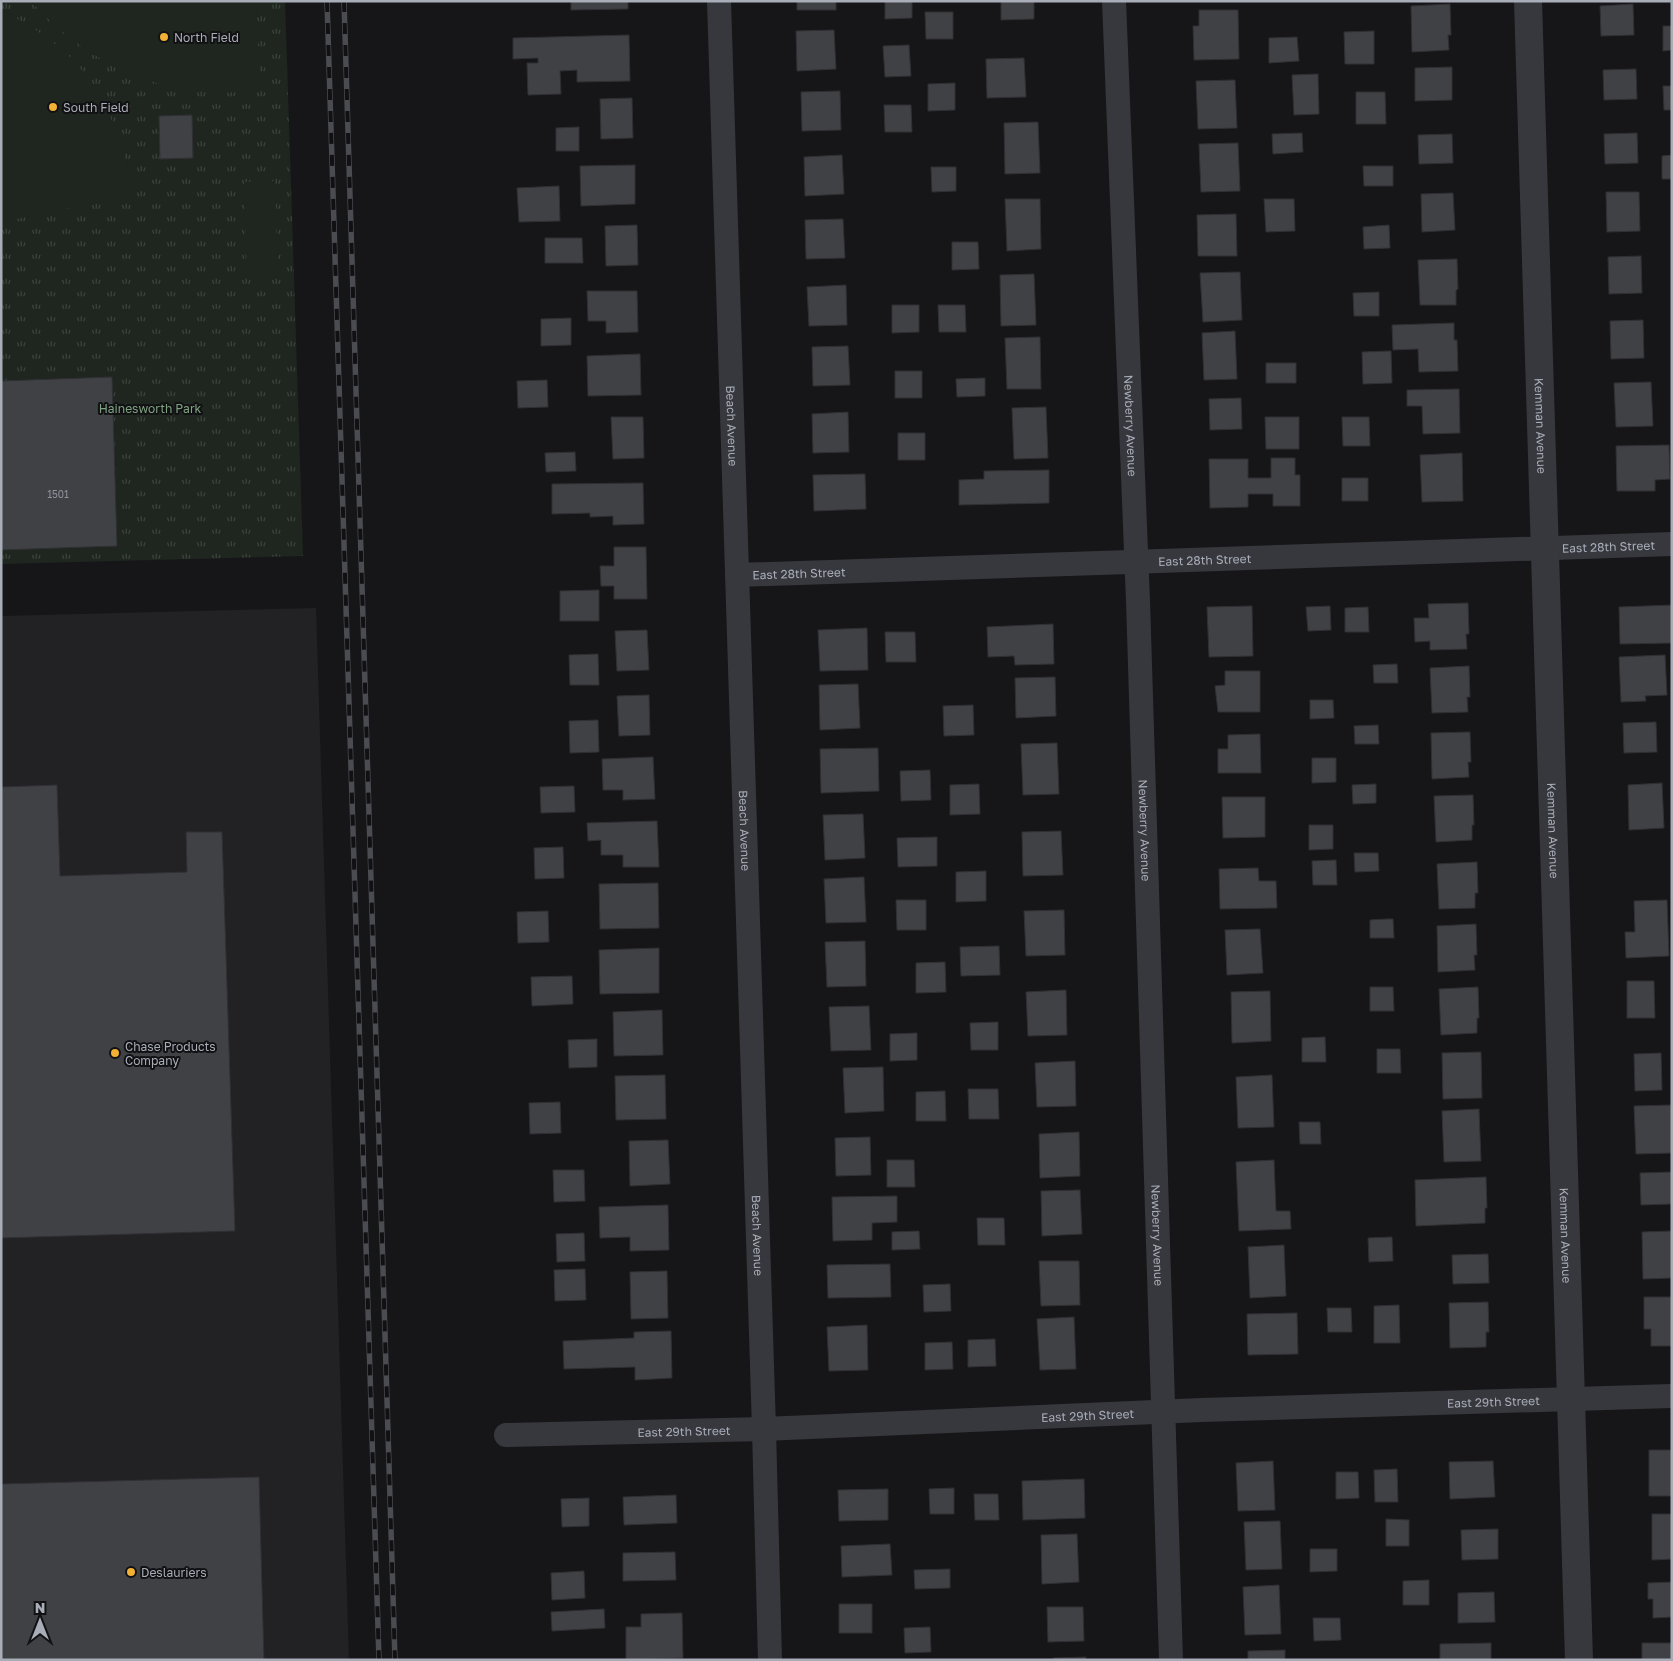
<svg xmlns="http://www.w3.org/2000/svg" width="1673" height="1661" viewBox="0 0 1673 1661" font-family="'Golos Text',sans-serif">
  <defs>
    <pattern id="park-tufts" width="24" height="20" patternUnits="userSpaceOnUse" patternTransform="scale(1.25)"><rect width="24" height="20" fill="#1e261f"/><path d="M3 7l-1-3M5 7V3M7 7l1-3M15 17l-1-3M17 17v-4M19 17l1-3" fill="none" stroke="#3c433d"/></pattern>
  </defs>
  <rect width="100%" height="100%" fill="#161618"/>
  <path fill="#222225" d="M316,608L349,1660H1V616Z"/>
  <path fill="url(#park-tufts)" d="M1,1H285L303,556L1,564Z"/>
  <path fill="#1e261f" d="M31,1H256L260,91C242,92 224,93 207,92C141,88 74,51 31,1Z
    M1,10C23,21 44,34 62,50C103,85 125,144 134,195L1,222Z
    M275,181L278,278L247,279L244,182Z"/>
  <path fill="#404145" stroke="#303034" d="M571,1H628V9L571,10Z
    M797,1H836V10H797Z
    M885,1H912V18L885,19Z
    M1001,1H1034V19L1001,20Z
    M1450,4L1451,35H1448L1449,50L1412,52L1411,6Z
    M1633,4L1634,35L1601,36L1600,6Z
    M1199,10H1238L1239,59L1194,60L1193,26H1199Z
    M925,12H953V39H926Z
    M1663,26H1672V50L1663,51Z
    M834,30L836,69L797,71L796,31Z
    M1374,31V64H1345L1344,32Z
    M629,35L630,81L577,82V70L560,71L561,94L528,95L527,63H538V58L513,59V38Z
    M1297,37L1299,61L1269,63V38Z
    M909,45L911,76L885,77L883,46Z
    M1024,58L1026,97L987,98L986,59Z
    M1452,67V100L1415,101V68Z
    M1636,69L1637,99L1604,100L1603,70Z
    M1318,74L1319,114L1294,115L1292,75Z
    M1235,80L1237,128L1198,129L1196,81Z
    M955,83V110L928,111V84Z
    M1663,86H1672V110H1664Z
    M840,91L841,130L802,131L801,92Z
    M1356,92H1385L1386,124H1356Z
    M632,98L633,138L601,139L600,99Z
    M884,105H911L912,132H885Z
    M192,115L193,158L160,159L159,116Z
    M1038,122L1040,173L1005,174L1004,123Z
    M579,127V151H556V128Z
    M1302,133L1303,152L1273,154L1272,134Z
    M1637,133L1638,163L1605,164L1604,134Z
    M1452,134L1453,163L1419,164L1418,135Z
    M1238,143L1240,191L1201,192L1199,144Z
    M842,155L844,194L805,196L804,157Z
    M1672,155V179H1662V156Z
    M635,165V204L581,206L580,166Z
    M1363,166H1393V186H1364Z
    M931,167H956V191L932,192Z
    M559,186L560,221L519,222L517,188Z
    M1606,192H1639L1640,231L1607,232Z
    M1453,193L1455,230L1422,232L1421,194Z
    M1005,199H1040L1041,249L1007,251Z
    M1264,199H1294L1295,231L1266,232Z
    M1236,214L1237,256H1198L1197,215Z
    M843,219L845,258L806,259L805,220Z
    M637,225L638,265L606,266L605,226Z
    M1389,225L1390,248L1364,249L1363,227Z
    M545,238H582L583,263H545Z
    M952,242H978L979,269L952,270Z
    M1641,256L1642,293L1609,294L1608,257Z
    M1457,259L1458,289L1456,290V305H1420L1418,260Z
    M1240,272L1242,320L1203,322L1200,273Z
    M1034,274L1036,325L1001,326L1000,275Z
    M846,285L847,325L809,326L807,287Z
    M587,291H637L638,332L606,333V321H588Z
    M1379,292V316H1354L1353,293Z
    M892,305H919V332L892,333Z
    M938,305H965L966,332H939Z
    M571,318V345L541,346V319Z
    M1643,320L1644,358L1611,359L1610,321Z
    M1454,323V340H1457L1458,371L1419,372L1418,349L1393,350L1392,325Z
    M1235,331L1237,379L1204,380L1202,333Z
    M1040,337L1041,389H1007L1005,338Z
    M848,346L850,385L813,386L812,347Z
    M1391,351L1392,383L1363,384L1362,352Z
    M640,354L641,395L588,396L587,356Z
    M1266,363H1296V383H1266Z
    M895,371H922V398H895Z
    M112,377L117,546L1,550V381Z
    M985,378V396L957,397L956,379Z
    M547,380L548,407L518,408L517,381Z
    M1651,382L1653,426L1616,427L1614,383Z
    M1459,389L1460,433L1423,434L1422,406H1407V390Z
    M1241,398L1242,429L1210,430L1209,399Z
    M1046,407L1048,458L1014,459L1012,408Z
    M848,412L849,452L813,453L812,414Z
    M611,417H643L644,458L613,459Z
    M1265,417H1299V449H1266Z
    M1342,417H1369L1370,446H1343Z
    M898,433H925V460H898Z
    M1669,445L1670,479L1655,480V491H1617L1616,446Z
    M575,452L576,471L546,472L545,453Z
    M1462,453L1463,501L1422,502L1420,455Z
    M1271,458H1295V475H1300V506H1273V494H1248V507L1210,508L1209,459H1248V478H1271Z
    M1049,470V503L959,505V480L984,479V471Z
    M865,474L866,509L814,511L813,475Z
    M1342,478H1368V501H1342Z
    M643,483L644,524L613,525V516L590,517V513L552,514V484Z
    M614,547H646L647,599H614V586H601L600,566H614Z
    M599,590V621H560V591Z
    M1468,603L1469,634H1466L1467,649L1430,650V641L1415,642L1414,618H1429L1428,604Z
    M1672,605V643L1620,644L1619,607Z
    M1252,606L1253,656L1209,657L1207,607Z
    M1330,606L1331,630L1308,631L1306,607Z
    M1368,607L1369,632H1345V608Z
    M1053,624L1054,664L1015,665L1014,656L988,657L987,627Z
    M867,628L868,670L820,671L818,630Z
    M647,630L649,670L617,671L615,631Z
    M885,632H915L916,662H886Z
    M598,654L599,685H570L569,655Z
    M1665,655L1667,695L1645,696L1646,701L1621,702L1619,657Z
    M1397,664L1398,683H1374L1373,665Z
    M1469,666L1470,697H1467L1468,712L1432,713L1430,668Z
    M1225,671H1260V712H1218L1215,686L1225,685Z
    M1055,677L1056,716L1016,718L1015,678Z
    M858,684L860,728L820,730L819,685Z
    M649,695L650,735L619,736L617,696Z
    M1310,700H1333L1334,718L1310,719Z
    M973,705L974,735L944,736L943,706Z
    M598,720L599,752L570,753L569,721Z
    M1656,722L1657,752L1624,753L1623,723Z
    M1378,725L1379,744H1355L1354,726Z
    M1470,732L1471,762H1468L1469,777L1432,779L1431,733Z
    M1260,734L1261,773H1218V749H1228V735Z
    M1057,743L1059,794L1023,795L1021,744Z
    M878,748L879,791L821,793L820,749Z
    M653,757L655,799L623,800V790H603L602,759Z
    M1312,758H1336V782L1312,783Z
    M930,770L931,800L901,801L900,771Z
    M1662,783L1664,828L1629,830L1628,785Z
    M979,784L980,814L950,815V785Z
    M1376,784V803L1353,804L1352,785Z
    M57,785L60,876L187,872L186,832H222L235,1231L1,1238V787Z
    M574,786L575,812L541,813L540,787Z
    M1473,795L1474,825H1472V840L1436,842L1434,796Z
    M1222,797H1265V837L1223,838Z
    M863,814L865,858L825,860L823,815Z
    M657,821L659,867H623V855H601V840L588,841L587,823Z
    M1309,825H1333V849L1309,850Z
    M1061,831L1063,875L1023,876L1022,832Z
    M937,837V866L898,867L897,838Z
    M563,847L564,878L535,879L534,848Z
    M1354,853H1378L1379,871L1355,872Z
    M1336,860L1337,885H1313L1312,861Z
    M1477,862L1478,893H1475V908L1439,909L1437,864Z
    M1258,868L1259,881H1276L1277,908L1220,909L1219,869Z
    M986,871V901L956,902V872Z
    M864,877L866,922L826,923L824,879Z
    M658,883L659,928L600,929L599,884Z
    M896,900H926V930H897Z
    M1667,900L1669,956L1626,958L1625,932H1635L1634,901Z
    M1064,910L1065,955L1026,956L1024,911Z
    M548,911L549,942L518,943L517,912Z
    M1387,919H1393L1394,938H1370V920Z
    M1476,924L1477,955H1474L1475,970L1438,972L1437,926Z
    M1260,929L1263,973L1227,975L1225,930Z
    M865,941L866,986L827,987L825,942Z
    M999,946L1000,975L961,976L960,947Z
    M659,948V993L600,994L599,950Z
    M945,962L946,992L916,993V963Z
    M572,976L573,1004L532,1006L531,977Z
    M1627,981H1654L1655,1018H1627Z
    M1370,987H1393L1394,1011H1370Z
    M1478,987L1479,1018H1477V1033L1441,1035L1439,989Z
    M1066,990L1067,1035L1028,1036L1026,992Z
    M1270,991L1271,1041L1232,1043L1231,992Z
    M869,1006L871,1050L831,1051L829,1007Z
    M662,1010L663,1055L614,1056L613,1012Z
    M998,1022V1050H971L970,1023Z
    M917,1033V1060L890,1061V1034Z
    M1325,1037L1326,1062H1302V1038Z
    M597,1039V1067L569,1068L568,1040Z
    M1377,1049H1400L1401,1073H1377Z
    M1481,1052L1482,1098L1443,1099L1442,1053Z
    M1661,1053L1662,1090L1635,1091L1634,1054Z
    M1075,1061L1076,1106L1037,1107L1035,1063Z
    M883,1067L884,1111L845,1113L843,1068Z
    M665,1075L666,1119L616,1120L615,1076Z
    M1272,1075L1274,1127L1238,1128L1236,1077Z
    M968,1089H998L999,1119H969Z
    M945,1091L946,1121H916V1092Z
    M560,1102L561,1133L530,1134L529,1103Z
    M1672,1105V1153L1636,1154L1634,1106Z
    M1479,1109L1481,1161L1444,1162L1442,1111Z
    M1299,1122H1320L1321,1144H1300Z
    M1079,1132L1080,1176L1040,1178L1039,1134Z
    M870,1137L871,1175L836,1176L835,1138Z
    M668,1140L670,1184L630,1186L629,1141Z
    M887,1160H914L915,1187H887Z
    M1274,1160L1276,1211H1290L1291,1229L1239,1231L1236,1162Z
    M553,1170H584L585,1201L554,1202Z
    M1672,1172V1204L1641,1205L1640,1173Z
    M1486,1177L1487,1208H1485V1223L1416,1226L1415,1180Z
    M1080,1190L1082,1234L1042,1236L1041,1191Z
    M897,1196V1222L872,1223V1240L833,1241L832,1197Z
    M668,1205L669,1250L630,1251V1237L600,1238L599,1207Z
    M977,1218H1004L1005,1245H978Z
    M919,1231L920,1249L892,1250V1232Z
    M1672,1231V1278L1643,1279L1642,1232Z
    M584,1233L585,1261L557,1262L556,1234Z
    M1392,1237L1393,1261L1369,1262L1368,1238Z
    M1284,1245L1286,1296L1250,1298L1248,1247Z
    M1488,1254L1489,1283L1453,1284L1452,1255Z
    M1039,1261H1079L1080,1305L1041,1306Z
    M890,1264L891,1297L828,1298L827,1265Z
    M585,1269L586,1300L555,1301L554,1270Z
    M667,1271L668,1318L631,1319L630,1272Z
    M950,1284L951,1311L924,1312L923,1285Z
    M1644,1297H1672V1346H1651V1329H1644Z
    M1488,1302L1489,1332H1486V1347L1450,1348L1449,1303Z
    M1399,1305L1400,1343H1374V1306Z
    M1327,1308H1351L1352,1332H1328Z
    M1297,1313L1298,1354L1248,1355L1247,1314Z
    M1074,1317L1076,1369L1040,1370L1037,1319Z
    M867,1325L868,1370L829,1371L827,1327Z
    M671,1331L672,1378L635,1380V1367L564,1369L563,1341L634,1338V1332Z
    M995,1339L996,1366L968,1367V1340Z
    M952,1342L953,1369L925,1370V1343Z
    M1649,1450H1672V1496H1649Z
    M1273,1461L1275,1510L1238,1511L1236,1463Z
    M1493,1461L1495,1497L1450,1499L1449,1462Z
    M1397,1469L1398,1502H1375L1374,1470Z
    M1336,1472H1358L1359,1498L1336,1499Z
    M259,1477L264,1660H1V1484Z
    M1084,1479L1085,1518L1023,1520L1022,1481Z
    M954,1488V1514H930L929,1489Z
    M888,1489V1520L839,1521L838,1490Z
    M974,1494H998L999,1520H975Z
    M676,1495L677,1523L624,1525L623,1497Z
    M589,1498V1526L562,1527L561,1499Z
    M1652,1514H1672V1559L1652,1560Z
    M1386,1519L1409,1520V1546H1386Z
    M1280,1521L1282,1569L1246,1570L1244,1522Z
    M1498,1529V1559L1462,1560L1461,1530Z
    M1077,1534L1079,1582L1042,1584L1041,1535Z
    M890,1544L892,1575L842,1577L841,1546Z
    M1310,1549H1337V1571L1310,1572Z
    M675,1552L676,1580L623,1581V1553Z
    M950,1569V1588L915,1589L914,1570Z
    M584,1571L585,1598L552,1600L551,1573Z
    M1429,1580V1605H1403V1581Z
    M1672,1582V1617L1653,1618V1599H1648V1583Z
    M1279,1585L1281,1634L1245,1635L1243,1587Z
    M1494,1592L1495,1622L1458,1623V1593Z
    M839,1604H872V1633H839Z
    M1047,1607H1083L1084,1641L1048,1642Z
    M604,1609L605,1628L552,1631L551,1612Z
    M682,1613L683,1658L626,1660V1627H641V1614Z
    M1313,1618H1340L1341,1640L1314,1641Z
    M930,1627L931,1652L905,1653L904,1628Z
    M1491,1643V1660H1440V1644Z
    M1642,1643H1672V1660H1642Z
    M1285,1650V1660H1248V1651Z
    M1086,1657V1660H1053V1658Z"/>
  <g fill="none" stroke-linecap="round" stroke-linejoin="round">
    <g stroke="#37383d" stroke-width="24">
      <path id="s1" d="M719,1L764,1429L770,1660"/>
      <path id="s2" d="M1114,1L1138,601L1171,1660"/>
      <path id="s3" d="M737,575L1672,544"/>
      <path id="s4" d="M506,1435L764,1429L1201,1410L1672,1396"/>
    </g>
    <path stroke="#37383d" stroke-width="28" id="s5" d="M1528,1L1579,1660"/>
    <g stroke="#4a4c52" stroke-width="5.5">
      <path id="rail" d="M327,1L379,1660
        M344,1L395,1660"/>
    </g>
    <use href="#rail" stroke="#111113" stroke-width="4" stroke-dasharray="11" stroke-linecap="butt"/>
  </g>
  <g fill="#f2b134" stroke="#111113" stroke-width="2">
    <circle cx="164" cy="37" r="5"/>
    <circle cx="53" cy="107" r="5"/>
    <circle cx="115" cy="1053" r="5"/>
    <circle cx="131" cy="1572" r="5"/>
  </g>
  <g text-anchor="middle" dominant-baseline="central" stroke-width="4" stroke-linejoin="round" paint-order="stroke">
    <g font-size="10" fill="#8e929b">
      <text x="58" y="494">1501</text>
    </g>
    <g font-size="12" fill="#a8adb8" stroke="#111113" text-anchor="start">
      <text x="174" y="37">North Field</text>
      <text x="63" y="107">South Field</text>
      <text x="125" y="1046">Chase Products<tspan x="125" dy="14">Company</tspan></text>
      <text x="141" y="1572">Deslauriers</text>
    </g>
    <g font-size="12" fill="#7fa381" stroke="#111113">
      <text x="150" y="408">Hainesworth Park</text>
    </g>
    <g font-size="12" fill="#a8adb8" stroke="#111113">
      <text stroke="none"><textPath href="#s1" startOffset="425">Beach Avenue</textPath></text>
      <text stroke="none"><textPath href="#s2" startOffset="425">Newberry Avenue</textPath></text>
      <text stroke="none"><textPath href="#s5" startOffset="425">Kemman Avenue</textPath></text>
      <text stroke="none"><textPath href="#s3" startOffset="872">East 28th Street</textPath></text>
      <text stroke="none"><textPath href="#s3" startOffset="468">East 28th Street</textPath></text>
      <text stroke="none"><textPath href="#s3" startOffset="62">East 28th Street</textPath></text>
      <text stroke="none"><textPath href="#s1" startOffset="830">Beach Avenue</textPath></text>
      <text stroke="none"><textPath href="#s2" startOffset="830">Newberry Avenue</textPath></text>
      <text stroke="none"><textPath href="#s5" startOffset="830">Kemman Avenue</textPath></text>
      <text stroke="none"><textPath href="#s1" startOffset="1235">Beach Avenue</textPath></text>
      <text stroke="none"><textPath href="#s2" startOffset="1235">Newberry Avenue</textPath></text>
      <text stroke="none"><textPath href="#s5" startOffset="1235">Kemman Avenue</textPath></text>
      <text stroke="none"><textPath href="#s4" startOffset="988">East 29th Street</textPath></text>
      <text stroke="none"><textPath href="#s4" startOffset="582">East 29th Street</textPath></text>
      <text stroke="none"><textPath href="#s4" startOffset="178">East 29th Street</textPath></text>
    </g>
  </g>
  <rect width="1673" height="1661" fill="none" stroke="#a8adb8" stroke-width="5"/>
  <g transform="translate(40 1621)" stroke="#111113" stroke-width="4" paint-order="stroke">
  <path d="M0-4L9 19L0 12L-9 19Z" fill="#a8adb8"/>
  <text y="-8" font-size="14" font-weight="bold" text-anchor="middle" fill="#a8adb8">N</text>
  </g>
</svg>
